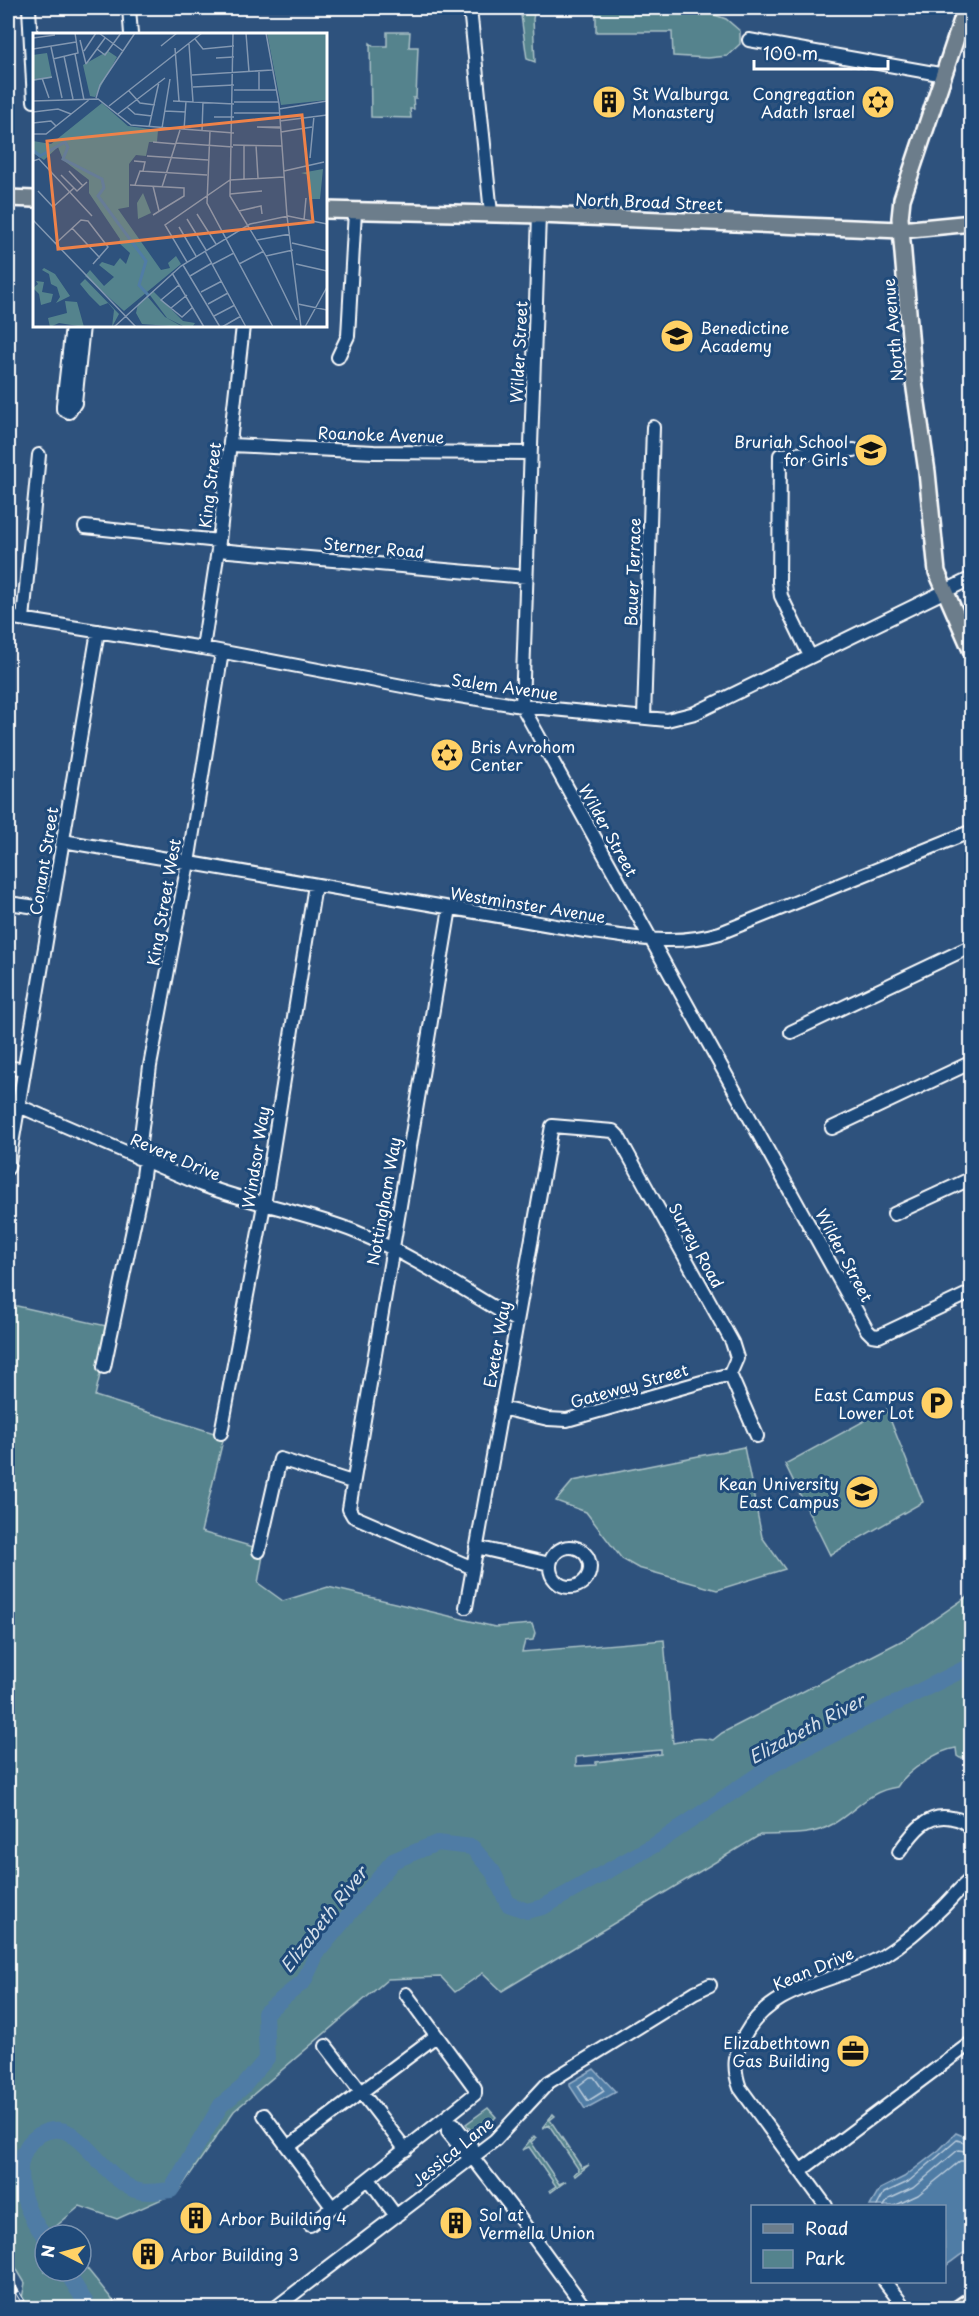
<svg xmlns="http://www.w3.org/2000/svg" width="979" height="2316" viewBox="0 0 979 2316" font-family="'Playpen Sans',sans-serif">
  <rect width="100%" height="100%" fill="#2e527d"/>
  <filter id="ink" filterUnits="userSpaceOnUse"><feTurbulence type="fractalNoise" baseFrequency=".0167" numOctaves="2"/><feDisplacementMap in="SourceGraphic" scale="12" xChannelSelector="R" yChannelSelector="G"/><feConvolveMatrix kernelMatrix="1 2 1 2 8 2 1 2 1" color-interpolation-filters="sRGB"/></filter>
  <g filter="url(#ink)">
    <path fill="#54838d" stroke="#aac1c6" stroke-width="1.5" fill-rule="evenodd" d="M520,8H535L533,19L535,62L527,59Z
      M598,8L698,9L726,19L740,31V44L727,56L708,58L673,56L672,32H596V10Z
      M387,32H410L409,47H418L416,98H413L414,109H410L411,118L371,117L370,43L374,46H387Z
      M8,1304L111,1327L95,1396L224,1436L201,1532L264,1550L258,1583L283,1601L328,1587L495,1627L532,1624L535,1633L533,1640L525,1641L522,1652L664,1640L673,1743C688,1741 698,1736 713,1740L722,1733L907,1638L971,1594V1745L966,1748L963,1758H960L957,1756L956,1748C938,1750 906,1772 897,1787C868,1791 857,1810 833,1824C811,1837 785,1834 760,1835L502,1991L483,1973L455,1992L441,1977L388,1979L234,2111L178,2192L117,2219L80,2206L54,2228L60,2235H45V2271H81V2261L119,2308H20L25,2283L8,2255ZM661,1750V1754L596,1762V1765L576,1766V1757Z
      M886,1409L923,1502L830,1555L785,1464Z
      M744,1447L762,1537L785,1569L717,1590L638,1568L622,1559L586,1512L556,1501L573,1481Z
      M488,2108L496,2117L476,2137L466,2124Z
      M553,2114L555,2116L550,2120L582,2168L589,2165L575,2176L574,2174L579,2170L549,2125L542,2128Z
      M534,2136L536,2138L531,2142L559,2184L566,2181L551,2192L550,2190L556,2186L529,2147L522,2150Z"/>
    <path fill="#507ca5" stroke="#96b0c9" stroke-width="1.5" d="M594,2069L616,2092L585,2109L570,2086V2083Z
      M956,2133L968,2138L971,2144V2250C961,2252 954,2261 945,2266L944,2206H870L880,2189L904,2177L939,2150Z"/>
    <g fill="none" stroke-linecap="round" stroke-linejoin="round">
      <path stroke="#b9cbdb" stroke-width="1.5" d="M590,2077H594L604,2091L588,2101L578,2086Z
        M877,2206L884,2193L908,2182L957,2140L972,2145
        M884,2206L889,2199L913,2188L958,2150L972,2152
        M894,2206L918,2195L960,2161H972"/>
      <path stroke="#507ca5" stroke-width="16" d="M45,2237C29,2217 20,2196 20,2170C20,2160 26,2144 35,2138C44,2130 58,2127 69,2133C91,2146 110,2180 135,2190C146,2194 160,2191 171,2190L221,2105L243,2087L267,2058L265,2013L304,1981L317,1953L393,1861L437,1843L472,1847L493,1872L508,1904L527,1911L543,1907L656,1844L774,1764L972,1665
        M66,2271L89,2308"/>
      <g stroke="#fff" stroke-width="16">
        <path id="minor" d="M29,8L34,101
          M129,8L131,34
          M470,8L491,213
          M749,40L945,75
          M539,215L522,706L867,1330L872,1335L879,1336L972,1292
          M72,326L63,405V409L69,412L75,403L83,326
          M338,357L348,336L355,211
          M231,445L374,452L530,453
          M85,527L219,541
          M218,550L526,577
          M8,617L203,648L434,692L522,706L667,720L695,713L972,578
          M23,619L39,455
          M203,648L218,550L243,326
          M810,656L781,596L779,582L780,455L854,450
          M644,718L653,427
          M63,841L585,931C632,937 673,947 720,933L972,831
          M8,903L51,909
          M450,908L349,1509L353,1516L473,1568
          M791,1032L972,946
          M8,1067L24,1070
          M19,1106L202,1185C252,1204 306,1212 356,1232C412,1255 464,1290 517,1321
          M832,1128L972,1062
          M138,1158L150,1066L188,863L222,652
          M8,1168L98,631
          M894,1214L972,1178
          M104,1367L141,1191L145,1161
          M501,1408L548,1419L567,1420L730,1374
          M221,1433L264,1205L315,885
          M550 1567a20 20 0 1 1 40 0a20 20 0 1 1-40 0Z
          M476,1547L550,1564
          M259,1551L280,1459L352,1482
          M466,1607L552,1126L613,1131L618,1136L732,1342L737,1358L730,1374L757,1436
          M899,1852C912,1834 926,1812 952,1818C960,1819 967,1823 972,1830
          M326,2046L406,2150
          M264,2115L332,2207
          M444,2120L448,2124V2132L465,2153L470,2154L521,2220L585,2308
          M448,2124H454L471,2146L470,2154
          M288,2147L436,2036
          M800,2171L972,2042
          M369,2179L396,2216
          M826,2206L740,2088C733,2069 734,2054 744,2036C772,1983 836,1984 883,1956C904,1943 925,1925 943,1907C953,1897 961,1887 972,1878
          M310,2225L475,2094V2088L406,1994
          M885,2282L905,2308
          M275,2308L495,2140L549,2082L695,1992L710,1985"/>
      </g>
      <g stroke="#fff" stroke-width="20">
        <path id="major" d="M966,8L902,199L900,218L914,382L927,472L937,572L972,652
          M8,198L34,199
          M326,210L539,215L901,230L972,223
          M959,2308L972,2299"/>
      </g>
      <use href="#minor" stroke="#1f4a7a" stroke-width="12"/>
      <use href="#major" stroke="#6c7d8b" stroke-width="15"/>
      <g stroke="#fff" stroke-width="5">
        <path id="rail" d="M8,2277L27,2308"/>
      </g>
      <use href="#rail" stroke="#1f4a7a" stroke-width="3" stroke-dasharray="9" stroke-linecap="butt"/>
    </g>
  </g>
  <defs>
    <g id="building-disc" transform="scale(1.725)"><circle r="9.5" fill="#ffd166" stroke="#1f4a7a"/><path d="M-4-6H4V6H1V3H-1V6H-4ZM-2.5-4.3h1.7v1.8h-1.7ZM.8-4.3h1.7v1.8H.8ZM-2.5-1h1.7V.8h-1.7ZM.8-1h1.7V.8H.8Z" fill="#111"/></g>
    <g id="synagogue-disc" transform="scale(1.725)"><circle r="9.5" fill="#ffd166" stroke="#1f4a7a"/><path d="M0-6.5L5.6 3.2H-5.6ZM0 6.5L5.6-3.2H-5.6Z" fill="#111"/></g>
    <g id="school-disc" transform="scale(1.725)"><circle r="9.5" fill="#ffd166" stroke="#1f4a7a"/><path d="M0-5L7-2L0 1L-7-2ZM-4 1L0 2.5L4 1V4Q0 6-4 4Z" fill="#111"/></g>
    <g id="parking-disc" transform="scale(1.725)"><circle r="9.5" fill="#ffd166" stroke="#1f4a7a"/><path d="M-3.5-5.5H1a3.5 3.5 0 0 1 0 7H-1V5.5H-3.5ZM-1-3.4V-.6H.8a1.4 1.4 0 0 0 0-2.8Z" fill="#111"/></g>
    <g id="university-disc" transform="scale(1.725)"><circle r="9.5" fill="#ffd166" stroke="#1f4a7a"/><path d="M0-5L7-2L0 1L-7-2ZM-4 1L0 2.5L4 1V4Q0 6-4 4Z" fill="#111"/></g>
    <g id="office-disc" transform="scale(1.725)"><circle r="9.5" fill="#ffd166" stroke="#1f4a7a"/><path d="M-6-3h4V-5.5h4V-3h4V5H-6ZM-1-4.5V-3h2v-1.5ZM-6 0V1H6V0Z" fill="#111"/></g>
  </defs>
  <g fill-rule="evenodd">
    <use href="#building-disc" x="609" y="102"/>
    <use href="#synagogue-disc" x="878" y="102"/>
    <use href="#school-disc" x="677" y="336"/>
    <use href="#school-disc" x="871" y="450"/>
    <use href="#synagogue-disc" x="447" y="755"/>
    <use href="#parking-disc" x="937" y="1403"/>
    <use href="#university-disc" x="862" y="1492"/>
    <use href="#office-disc" x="853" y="2051"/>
    <use href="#building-disc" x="196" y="2218"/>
    <use href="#building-disc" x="456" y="2223"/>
    <use href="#building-disc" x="148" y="2254"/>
  </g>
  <g text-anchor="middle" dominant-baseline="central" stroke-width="6" stroke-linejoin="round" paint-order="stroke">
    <g font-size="16" fill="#fff" stroke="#1f4a7a" text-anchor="start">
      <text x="632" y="93">St Walburga<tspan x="632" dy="18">Monastery</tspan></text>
      <text x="855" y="93" text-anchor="end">Congregation<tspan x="855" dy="18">Adath Israel</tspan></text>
      <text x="700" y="327">Benedictine<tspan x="700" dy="18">Academy</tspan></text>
      <text x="848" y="441" text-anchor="end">Bruriah School<tspan x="848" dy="18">for Girls</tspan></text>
      <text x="470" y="746">Bris Avrohom<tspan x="470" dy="18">Center</tspan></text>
      <text x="914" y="1394" text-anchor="end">East Campus<tspan x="914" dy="18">Lower Lot</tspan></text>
      <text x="839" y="1483" text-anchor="end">Kean University<tspan x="839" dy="18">East Campus</tspan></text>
      <text x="830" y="2042" text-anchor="end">Elizabethtown<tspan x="830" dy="18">Gas Building</tspan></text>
      <text x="479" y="2214">Sol at<tspan x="479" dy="18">Vermella Union</tspan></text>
      <text x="219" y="2218">Arbor Building 4</text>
      <text x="171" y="2254">Arbor Building 3</text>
    </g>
    <g font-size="16" fill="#fff" stroke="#1f4a7a">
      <text transform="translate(649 201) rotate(2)">North Broad Street</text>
      <text transform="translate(892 330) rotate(-95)">North Avenue</text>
      <text transform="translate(518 352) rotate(-87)">Wilder Street</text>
      <text transform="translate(381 434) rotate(2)">Roanoke Avenue</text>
      <text transform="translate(209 485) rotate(-83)">King Street</text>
      <text transform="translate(374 547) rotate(5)">Sterner Road</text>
      <text transform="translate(632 572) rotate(-88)">Bauer Terrace</text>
      <text transform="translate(505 686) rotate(8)">Salem Avenue</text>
      <text transform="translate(609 830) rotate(61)">Wilder Street</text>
      <text transform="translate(43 861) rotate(-81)">Conant Street</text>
      <text transform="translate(163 902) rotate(-80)">King Street West</text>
      <text transform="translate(528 904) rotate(9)">Westminster Avenue</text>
      <text transform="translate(176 1156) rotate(23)">Revere Drive</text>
      <text transform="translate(255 1157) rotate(-81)">Windsor Way</text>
      <text transform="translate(383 1201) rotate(-80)">Nottingham Way</text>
      <text transform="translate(697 1245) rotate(61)">Surrey Road</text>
      <text transform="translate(845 1255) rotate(62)">Wilder Street</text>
      <text transform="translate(496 1344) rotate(-80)">Exeter Way</text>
      <text transform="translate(629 1385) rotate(-16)">Gateway Street</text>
      <text transform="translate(813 1968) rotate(-23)">Kean Drive</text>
      <text transform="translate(452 2151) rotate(-39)">Jessica Lane</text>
    </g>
    <g font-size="18" font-style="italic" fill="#d3dee8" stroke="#1f4a7a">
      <text transform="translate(806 1728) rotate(-28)">Elizabeth River</text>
      <text transform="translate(323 1919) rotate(-52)">Elizabeth River</text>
    </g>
  </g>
  <g transform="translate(33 33)">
    <rect width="294" height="294" fill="#2e527d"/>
    <path d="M234,0H294V67L248,72ZM75,18L84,24L62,64L57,63L50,32ZM14,20L19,45L0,48V22ZM69,70L95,93L125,97L124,109H116L113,123L103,122L96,131V174L85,176L128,237L137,235L135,230L143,223L148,231L91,278L52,243L57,237L71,253L81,244L66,232L69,229L81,233L87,225L93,231L97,220L86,210L87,206L56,160V147L30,127L25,114L11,127L0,120V108L18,111ZM290,136L287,166H276V142L268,140ZM110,160L118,180L105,186L104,170ZM11,235L22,241L37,263L23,270L27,264L24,254L18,251L16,241L9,237ZM52,246L86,281L79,294L81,277L75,270L67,273L56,262L47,251ZM3,248L11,249L9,259L20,261L18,269L8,272L6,261L0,255L5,251ZM120,258L150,288L162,290L160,293L152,294L134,285L116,261ZM114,263L132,284L150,294L109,291L103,280L105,271ZM32,268L44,269L51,294L26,290L17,294L15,285L34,280Z" fill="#54838d"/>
    <path fill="none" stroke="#507ca5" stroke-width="3" d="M0,117L7,123L32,109L35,114L30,126L69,146L71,155L65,163L113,228L106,252L116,263"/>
    <path fill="none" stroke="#8297b1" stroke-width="1.5" d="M66,0L90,18M200,0L197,163L233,223L264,287M213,0L216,39M233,0L246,71L254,183L268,294M0,5L22,2M162,6L170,16L201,13M47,7L53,31M156,11L160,69M128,13L144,0M18,14L29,65M142,15L146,68M0,16L43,9M64,16L72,22L88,0M51,18L63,0M42,21L51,67M31,23L40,66M183,25L201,24M20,26L45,20L42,0M53,31L72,5M159,42L239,37M9,45L16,65M0,47L19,44M160,54L201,52M201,57H243M226,57V38M96,58L107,70L122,72M63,65L67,52L102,0M0,68L65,66L98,92L201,100M140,68L201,71M201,69H245M76,73L169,0M94,74L102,81L119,83M246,76L294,68M132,78L153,79M0,79L25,76L38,81M201,80H247M85,81L132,45M181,84H201M247,88L294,82M0,90L18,88L23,93M116,94L126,49M247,94H224L247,95M129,95L137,46M151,97L153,68M169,98L170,69M177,98L174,170L240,294M248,99L279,94M0,101H13L57,66M120,109L143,111M143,110L200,114M200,112L249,113M211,112V146M223,112L225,145M114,123L175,127M277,125L281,83M0,128L6,126L59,183M101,128L112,129L110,138M36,138L50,153M251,138L291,129M28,142L44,158L54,149M97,152L151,155V163L120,182M102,152L107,138L174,142M120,153L126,178M129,154L147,97M5,158L20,174L41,155M197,161L229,158M206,178L228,173L229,181M164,181L183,211M154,186L173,217M0,187L103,294M271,187L273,165M146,194L163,223M39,195L67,225M224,207L257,201M259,210L294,218M22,211L48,187L55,188L75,214L60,231M172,218L213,294M233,223L260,217M154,229L132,192L197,147L251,144M180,231L201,220M206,231L231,218M263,231L294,238M150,232L187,294M139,240L171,294M157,243L179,230M146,252L128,267L149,284L160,274M168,259L189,248M175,271L195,260M265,271L294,277M138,275L154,262M181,283L202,272M81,294L148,233L217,191L255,183L294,191M189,294L208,283M272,294L294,254"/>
    <path fill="#ee8249" fill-opacity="0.15" stroke="#ee8249" stroke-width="3" d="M269,82L280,189L25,216L14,108Z"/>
    <rect width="294" height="294" fill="none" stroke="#fff" stroke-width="3"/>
  </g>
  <rect width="979" height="2316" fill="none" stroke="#1f4a7a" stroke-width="30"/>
  <rect x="15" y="15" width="949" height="2286" fill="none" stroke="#fff" stroke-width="2" filter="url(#ink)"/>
  <rect x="751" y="2205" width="195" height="78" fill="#1f4a7a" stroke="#7992af" stroke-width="1.5"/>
  <rect x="763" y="2224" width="30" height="9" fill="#6c7d8b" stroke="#7992af" stroke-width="1.5"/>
  <text x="805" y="2235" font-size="18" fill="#ffffff">Road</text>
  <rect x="763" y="2250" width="30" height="18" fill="#54838d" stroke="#7992af" stroke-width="1.5"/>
  <text x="805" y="2265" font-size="18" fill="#ffffff">Park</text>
  <g transform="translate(63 2253) rotate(276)"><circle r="28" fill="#1f4a7a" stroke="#7992af" stroke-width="1.5"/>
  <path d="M0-4.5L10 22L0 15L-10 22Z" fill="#ffd166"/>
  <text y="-9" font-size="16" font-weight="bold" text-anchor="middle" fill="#ffffff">N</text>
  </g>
  <path d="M754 60v9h134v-9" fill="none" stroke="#ffffff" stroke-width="3"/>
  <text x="763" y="60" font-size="18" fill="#ffffff" stroke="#1f4a7a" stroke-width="4.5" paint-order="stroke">100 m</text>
</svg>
